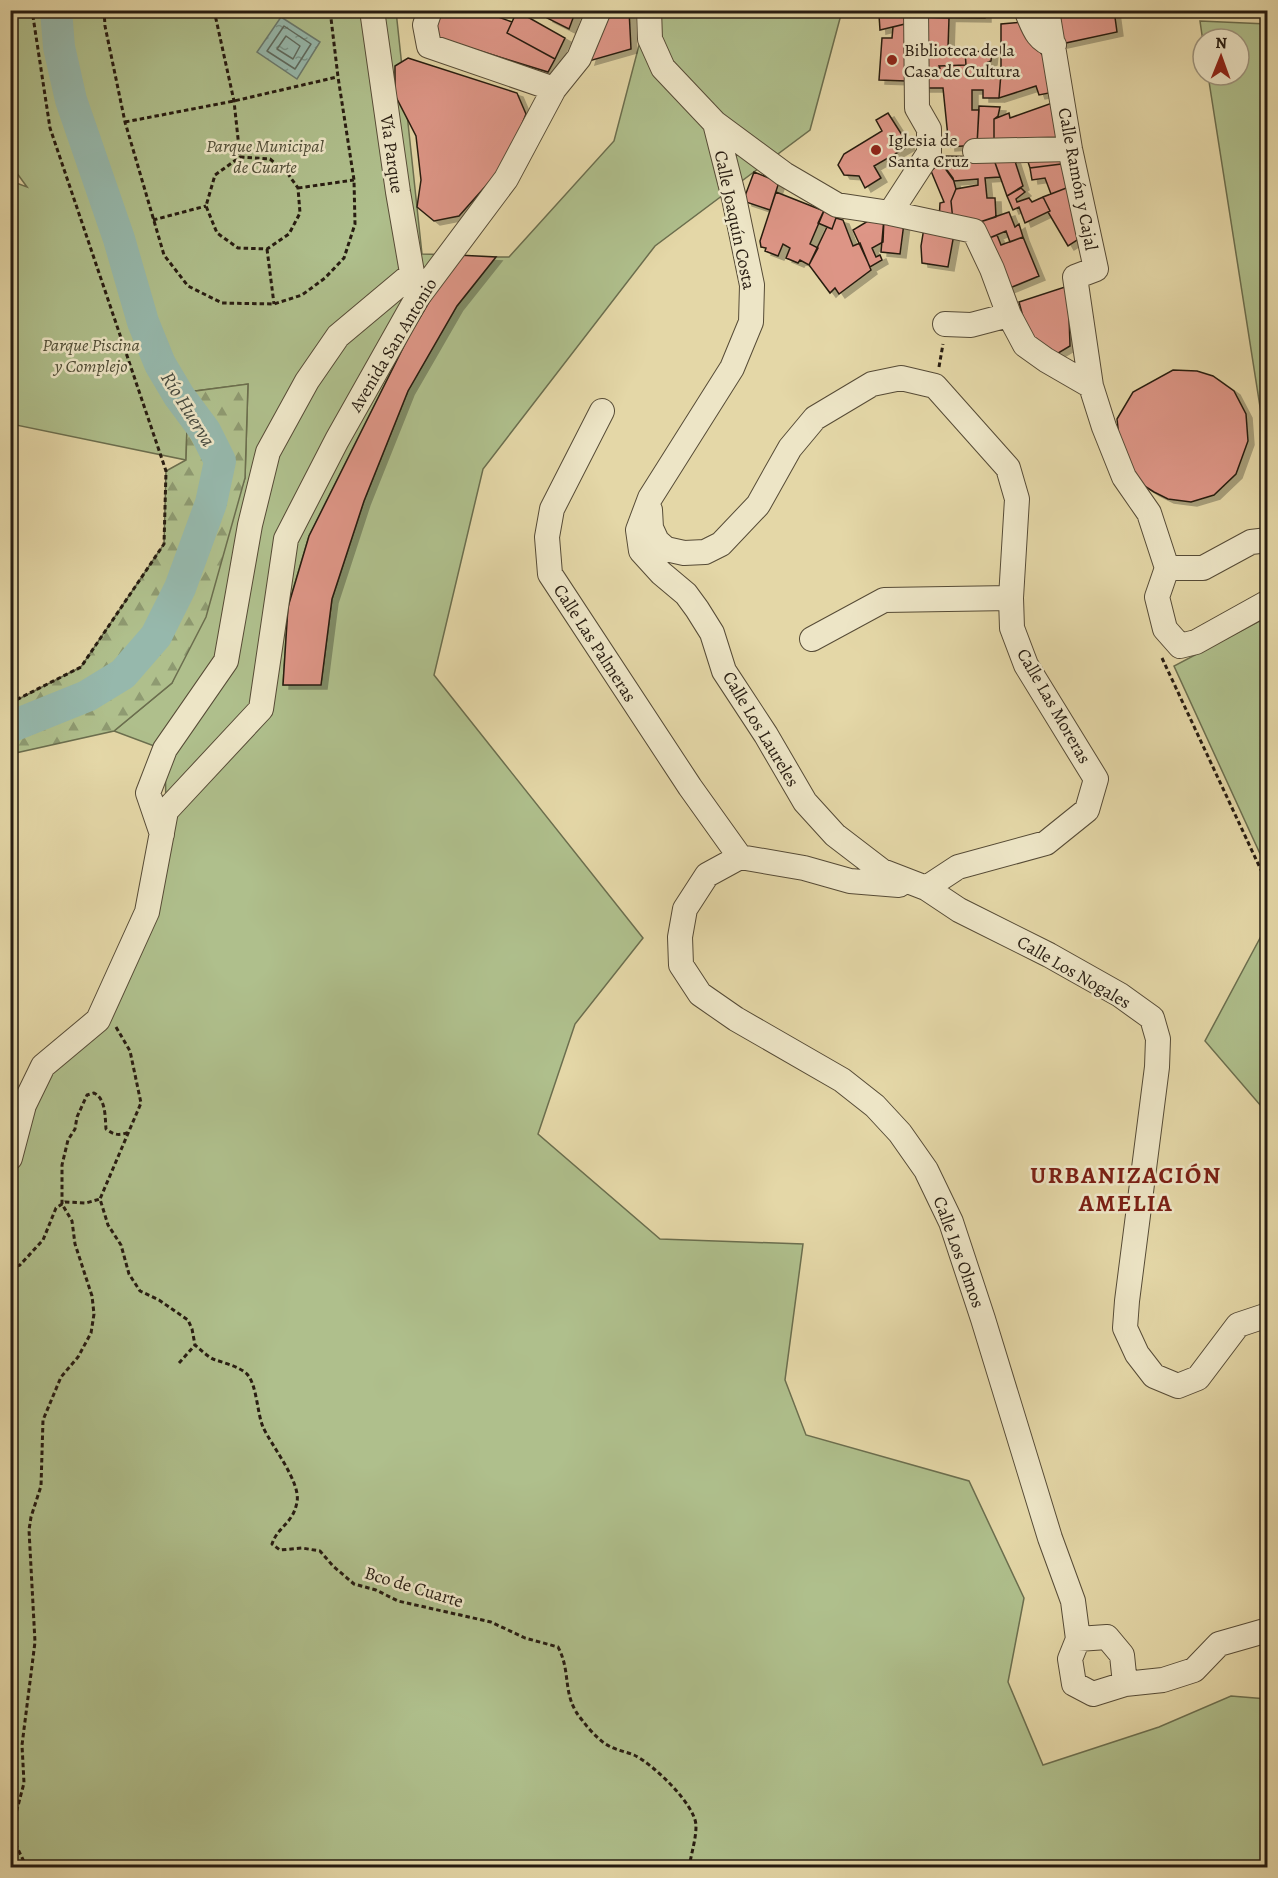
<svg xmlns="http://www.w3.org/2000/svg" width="1278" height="1878" viewBox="0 0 1278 1878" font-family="Alegreya,serif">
  <defs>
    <pattern id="forest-firs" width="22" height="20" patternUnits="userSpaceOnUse" patternTransform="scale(1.5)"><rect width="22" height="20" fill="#afbf8c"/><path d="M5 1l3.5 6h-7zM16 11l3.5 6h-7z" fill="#8e9a71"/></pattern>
    <pattern id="water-ripples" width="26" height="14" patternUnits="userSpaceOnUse" patternTransform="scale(1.5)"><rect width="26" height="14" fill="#96b8ac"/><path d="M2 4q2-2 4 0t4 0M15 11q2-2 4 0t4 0" fill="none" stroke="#7a958b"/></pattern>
    <filter id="shadow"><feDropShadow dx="6" dy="4" stdDeviation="0" flood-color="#0004"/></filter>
  </defs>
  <rect width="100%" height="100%" fill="#e4d7a7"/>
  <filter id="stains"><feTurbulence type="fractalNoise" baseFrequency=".00333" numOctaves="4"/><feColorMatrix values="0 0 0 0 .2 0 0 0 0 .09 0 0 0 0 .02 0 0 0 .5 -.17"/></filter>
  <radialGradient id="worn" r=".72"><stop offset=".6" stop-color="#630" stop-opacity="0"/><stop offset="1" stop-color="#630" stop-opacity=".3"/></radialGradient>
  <path fill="#afbf8c" stroke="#6b6e4e" stroke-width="1.5" d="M11,11H396L422,254L457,255L410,334L309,536L288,607L283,685L321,684L332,599L364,501L408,391L457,306L496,257H509L614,141L648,11H842L810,130L655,246L483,469L434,675L643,938L575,1024L538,1134L660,1239L803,1244L785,1380L806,1435L969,1481L1024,1598L1008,1682L1043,1765L1159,1727L1231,1696L1267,1699V1867H11V1158L24,1105L98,1020L147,912L166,811L165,750L114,731L172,683L245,478L248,384L188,392L186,460L11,424V181L27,187L11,165Z
    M1200,21L1267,24V439L1261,413L1208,75H1239V39H1203V42Z
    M1267,617V869L1174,666Z
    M1267,925V1113L1205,1041Z"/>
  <path fill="url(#forest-firs)" stroke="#6b6e4e" stroke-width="1.5" d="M248,384L245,478L206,617L172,683L114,731L11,754V703L81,667L164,544L166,471L186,460L188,392Z"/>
  <path fill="url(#water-ripples)" stroke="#6a7a6e" stroke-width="1.5" d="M281,17L320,42L297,79L257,52Z"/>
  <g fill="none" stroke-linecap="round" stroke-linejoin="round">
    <path stroke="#5e6a5e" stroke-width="1.5" d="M284,26L311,44L295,69L267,51Z
      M286,36L300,46L293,59L277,49Z"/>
    <path stroke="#96b8ac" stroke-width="32" d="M10,727L87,696L123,674L156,636L180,588L211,503L220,461L205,431L179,396L160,364L143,322L119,239L71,100L59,47L56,10"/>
  </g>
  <path fill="#de9687" stroke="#271c11" stroke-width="1.5" filter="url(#shadow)" d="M440,10H479L512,22L507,33L555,59L548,72L432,36Z
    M550,10H576L569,29L547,18Z
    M604,10H629L631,49L589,61Z
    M889,10H908L909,23L880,30L879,15L889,14Z
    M923,10H985V18L923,17Z
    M1056,10H1114L1117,32L1061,44Z
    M517,11L565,38L555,59L507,33Z
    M923,17L949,18L948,48L921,49Z
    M1023,22V31L1045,58L1054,92L1039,95L1036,86L999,98L1001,73V24Z
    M909,23L906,81L879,80L882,38H892L893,27Z
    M946,48V52L965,51L966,65L939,66L940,68L921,70L919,49Z
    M965,51L992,52L991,61L988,62V73H1001L999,98H983V90H972V110H979L977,145L949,147L943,88H923L921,70L940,68L939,66L966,65Z
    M408,58L517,93L526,114L507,162L459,216L434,221L417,207L421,180L416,136L395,95V66Z
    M1055,102L1060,145L994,146V119L1009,113L1010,118Z
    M979,106L1000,107L998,116L994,119V146L977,145Z
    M888,113L909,146L874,166L881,178L865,188L859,176L844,175L838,165L844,154L882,131L876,120Z
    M1067,154L1069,163L1030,168L1026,156Z
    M1013,155L1023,186L1007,196L993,157Z
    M944,156L993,157L1000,177L985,178L987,198H995L996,217L980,222L953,221L951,201L956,189L978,185V179L954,181L939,160Z
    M941,162L953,178L956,189L951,201L953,221H939L940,203L944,202L931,171Z
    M1069,163L1074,185L1051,194L1045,178L1032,180L1030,168Z
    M754,172L779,182L770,210L746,202L745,196Z
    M1074,185L1082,237L1068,246L1048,212L1050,211L1043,197Z
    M1021,188L1025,192L1016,199L1017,202L1029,198L1032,202L1043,197L1050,211L1025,223L1019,207L1013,210L1007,196Z
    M776,192L824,211L810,244L818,248L809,265L800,260L798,263L786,258L790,248L783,244L778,256L765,251L766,248L761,247L760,241Z
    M827,204L836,218L832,229L818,223Z
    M1009,212L1015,227L1019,224L1023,237L1010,242L1006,231L987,239L980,222Z
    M836,218L843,220L853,246L860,243L871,270L839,294L835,288L830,293L809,265L827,227L832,229Z
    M884,218L883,242L872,248L876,257L880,255L882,260L870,267L853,230L868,221Z
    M884,218L904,223L900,254L881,252Z
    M924,228L954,234L948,267L922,263L921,246Z
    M997,235L1001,245L1023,237L1039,276L1005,290L987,239Z
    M457,255L496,257L457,306L408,391L364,501L332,599L321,685H283L288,607L309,536L410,334Z
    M1068,286L1070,346L1055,355L1033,343L1026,328L1019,302Z
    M1173,370L1197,371L1213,376L1234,391L1246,414L1248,441L1236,474L1214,495L1191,502L1168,499L1154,492L1135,480L1121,456L1117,419L1133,392Z"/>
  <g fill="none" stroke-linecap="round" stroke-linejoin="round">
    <g stroke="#564b36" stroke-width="26">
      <path id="minor" d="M372,10L398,192L415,290
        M430,10L425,25L429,46L554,89
        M649,10L650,39L663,68L715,123L734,198L752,285L751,322L732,368L650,498L638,530L641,551L661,573L686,594L697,609L712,633L724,671L766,735L805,802L835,835L882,871L926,888L959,910L1049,955L1120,995L1152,1018L1158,1039L1157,1067L1127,1301L1125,1328L1137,1354L1154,1376L1178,1386L1198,1378L1238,1325L1268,1315
        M1026,10C1033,25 1036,41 1054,45
        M1047,10L1070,149L1096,269L1075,277L1091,386L1104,427L1124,477L1149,513L1167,568
        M715,123L784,174L837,205L890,213L974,231L992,269L1009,315L1025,345L1046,360L1091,386
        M975,151L1070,149
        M890,213L929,153V129L917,108L916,10
        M945,324L971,325L1009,315
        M602,411L552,509L547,537L550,574L690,787L740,857
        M650,510L651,528L657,541L666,549L684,553L705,552L721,544L758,505L790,448L815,418L872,384L901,378L935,386L1008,468L1017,499L1011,598L1012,628L1026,665L1096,779L1087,810L1046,843L958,867L926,888
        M1167,568L1157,597L1165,629L1180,646L1196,642L1268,602
        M1167,568H1203L1251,542L1268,540
        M812,639L884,600L1011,598
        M162,834L148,793L165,749L226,661L250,525L268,452L307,381L338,336L412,274
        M899,885L850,881L804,868L740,857L707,875L685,909L680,937L681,965L700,994L736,1019L842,1080L875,1106L900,1133L926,1170L951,1222L983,1319L1050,1538L1073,1601L1078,1639L1070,1659L1074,1684L1093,1694L1125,1684L1163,1680L1194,1670L1219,1644L1268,1630
        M10,1158L24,1105L43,1066L98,1020L147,912L166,811L261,709L286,539L337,440L417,298L506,179L554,89L579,58L599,10
        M1078,1639L1107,1637L1122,1655L1125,1684"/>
    </g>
    <path stroke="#271c11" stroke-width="3" stroke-dasharray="4.5 3" stroke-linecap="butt" d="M104,10L105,26L125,122L164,255L188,286L222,303L274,304L302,295L325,278L344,258L355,224L354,180L338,77L330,10
      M214,10L234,101L240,157
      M817,10L821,13L830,10
      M125,122L234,101L337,77
      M240,157L270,159L288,174L298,188L300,213L289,234L267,249L238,248L217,233L206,206L215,175Z
      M298,188L354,180
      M153,220L206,206
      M267,249L274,304
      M939,367L943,344
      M1162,658L1268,885
      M10,703L81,667L164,544L166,471L50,128L32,10
      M116,1027L130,1051L141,1103L100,1199L108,1225L121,1245L129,1274L140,1291L159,1300L188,1320L192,1329L195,1345C201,1350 207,1356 213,1359C224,1363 238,1366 247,1374C257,1385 257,1413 263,1427C271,1445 301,1482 297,1502C293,1524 278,1526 272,1544L280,1550L302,1548L320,1551L333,1566L354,1584L376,1590L398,1601L491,1622L525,1638L558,1647C572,1673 561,1695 582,1720C588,1728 596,1737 604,1743C614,1750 624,1751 634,1755C653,1764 696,1805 696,1826C696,1840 691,1854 689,1868
      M10,1269L20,1265L43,1240L56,1208L65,1202L86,1203L100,1199
      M179,1363L195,1345
      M27,1868L14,1841V1821L24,1783L22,1745L35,1642L29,1530L31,1517L41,1486L43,1420L61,1377L78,1357L91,1333L94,1314L92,1296L75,1244L72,1221L62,1204V1165L68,1140L75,1129L77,1117L87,1095L94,1093C106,1099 105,1117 106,1129C114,1135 119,1136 129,1132"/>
    <use href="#minor" stroke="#ede5c6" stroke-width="24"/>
  </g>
  <g fill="#8f2418" stroke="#ede5c6" stroke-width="2">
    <circle cx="892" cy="60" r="6"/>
    <circle cx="876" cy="150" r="6"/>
  </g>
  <g text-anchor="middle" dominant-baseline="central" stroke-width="5" stroke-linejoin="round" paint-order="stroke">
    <g font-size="18" fill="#271c11" stroke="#ede5c6" text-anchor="start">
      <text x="904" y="50">Biblioteca de la<tspan x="904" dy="21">Casa de Cultura</tspan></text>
      <text x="888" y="140">Iglesia de<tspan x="888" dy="21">Santa Cruz</tspan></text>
    </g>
    <g font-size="18" font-style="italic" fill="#504d36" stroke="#ede5c6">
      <text x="265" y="146">Parque Municipal<tspan x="265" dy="21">de Cuarte</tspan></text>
      <text x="91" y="345">Parque Piscina<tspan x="91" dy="21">y Complejo</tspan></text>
    </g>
    <g font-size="18" fill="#271c11" stroke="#ede5c6">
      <text transform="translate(392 154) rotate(82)">Vía Parque</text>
      <text transform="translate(1078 179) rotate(79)">Calle Ramón y Cajal</text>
      <text transform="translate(735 220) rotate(78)">Calle Joaquín Costa</text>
      <text transform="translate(393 345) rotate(-59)">Avenida San Antonio</text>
      <text transform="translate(595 643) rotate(57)">Calle Las Palmeras</text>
      <text transform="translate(1054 706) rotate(60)">Calle Las Moreras</text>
      <text transform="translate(761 729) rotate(59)">Calle Los Laureles</text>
      <text transform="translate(1074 972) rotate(30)">Calle Los Nogales</text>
      <text transform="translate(959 1252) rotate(70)">Calle Los Olmos</text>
      <text transform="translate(414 1587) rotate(17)">Bco de Cuarte</text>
    </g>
    <g font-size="20" font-style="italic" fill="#484b40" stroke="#ede5c6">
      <text transform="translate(188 409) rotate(58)">Río Huerva</text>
    </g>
    <g font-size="24" font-weight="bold" letter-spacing="1.5" fill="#7a1f14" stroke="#ede5c6">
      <text x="1126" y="1175">URBANIZACIÓN<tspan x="1126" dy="28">AMELIA</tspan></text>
    </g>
  </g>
  <rect width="1278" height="1878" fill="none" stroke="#e4d7a7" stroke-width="36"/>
  <rect x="12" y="12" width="1254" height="1854" fill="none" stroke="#271c11" stroke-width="3"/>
  <rect x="18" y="18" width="1242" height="1842" fill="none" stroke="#271c11" stroke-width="1.5"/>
  <g transform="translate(1221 57) rotate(1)"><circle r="28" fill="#ede5c6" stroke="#9e957e" stroke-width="1.5"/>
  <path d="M0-4.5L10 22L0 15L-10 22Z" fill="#8f2418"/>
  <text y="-9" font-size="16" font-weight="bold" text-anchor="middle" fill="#271c11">N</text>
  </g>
  <rect width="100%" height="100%" filter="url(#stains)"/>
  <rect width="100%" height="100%" fill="url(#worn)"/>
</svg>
